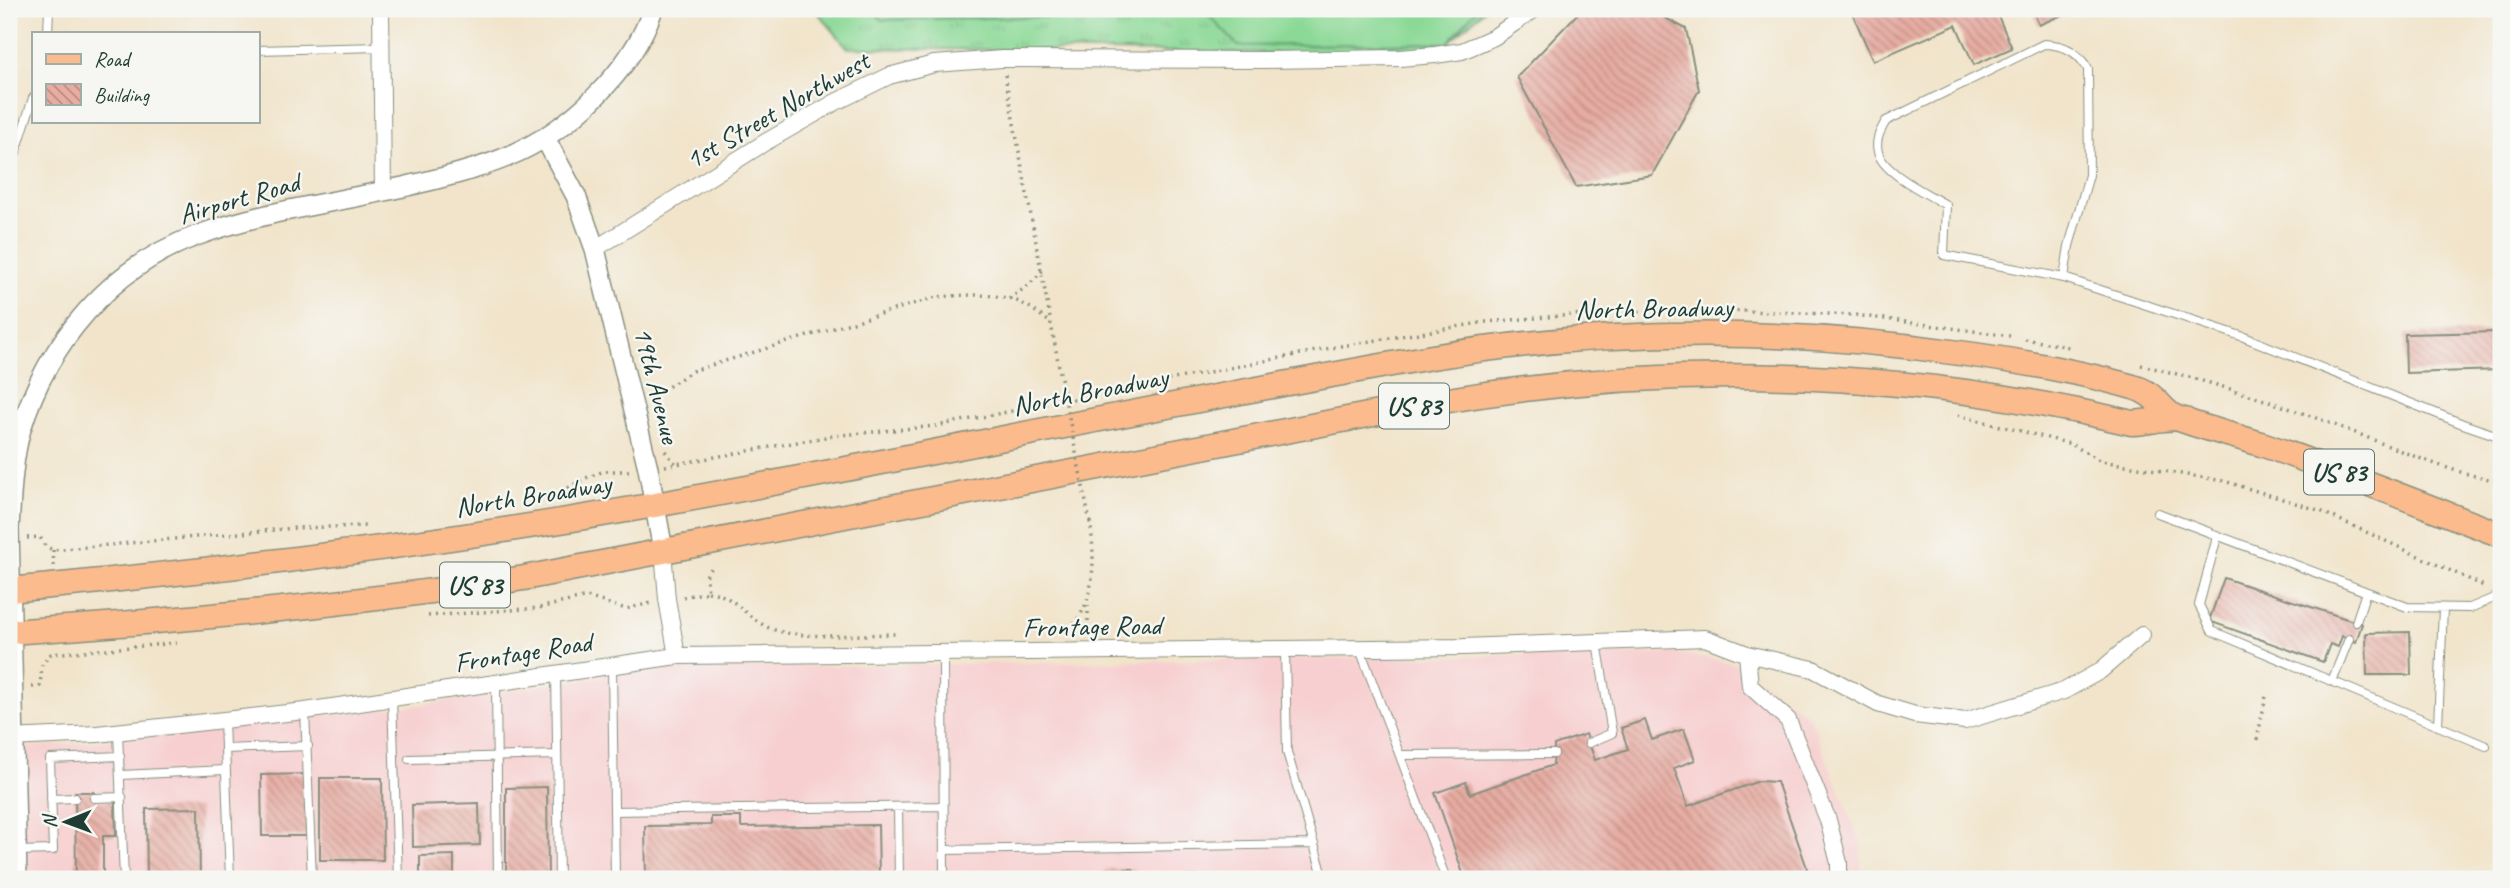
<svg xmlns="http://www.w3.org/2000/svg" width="2510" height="888" viewBox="0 0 2510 888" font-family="Caveat,sans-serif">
  <defs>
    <pattern id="grass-tufts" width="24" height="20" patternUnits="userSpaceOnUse" patternTransform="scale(1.75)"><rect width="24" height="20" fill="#8cd997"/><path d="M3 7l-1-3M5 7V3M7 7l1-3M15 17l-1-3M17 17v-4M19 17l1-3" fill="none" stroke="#78bb83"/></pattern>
    <pattern id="building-back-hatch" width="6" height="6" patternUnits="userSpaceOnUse" patternTransform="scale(1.75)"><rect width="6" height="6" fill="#e7aca2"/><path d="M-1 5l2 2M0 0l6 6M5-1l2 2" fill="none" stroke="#bb8d85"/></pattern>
  </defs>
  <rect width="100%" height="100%" fill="#f6f6f2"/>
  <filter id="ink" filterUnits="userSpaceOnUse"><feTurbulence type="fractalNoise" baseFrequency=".0143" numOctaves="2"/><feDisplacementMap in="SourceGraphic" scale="14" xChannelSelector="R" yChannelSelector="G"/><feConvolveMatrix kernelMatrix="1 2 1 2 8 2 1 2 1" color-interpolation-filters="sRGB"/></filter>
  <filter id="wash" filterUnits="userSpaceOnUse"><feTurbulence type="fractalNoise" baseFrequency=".00686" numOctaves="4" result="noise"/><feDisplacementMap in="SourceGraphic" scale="28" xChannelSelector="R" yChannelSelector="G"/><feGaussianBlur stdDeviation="1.57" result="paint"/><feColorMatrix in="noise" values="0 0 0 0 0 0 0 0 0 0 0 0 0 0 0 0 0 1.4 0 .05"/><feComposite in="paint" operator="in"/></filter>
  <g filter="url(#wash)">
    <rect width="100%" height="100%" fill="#f1e4ca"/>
    <path fill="#f7cfd0" d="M1677,653L1735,663L1810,717L1861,843V879H9V748L81,743L411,706L640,670L695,668Z"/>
    <path fill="url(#grass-tufts)" stroke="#568b66" stroke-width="2" d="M815,9H1485L1435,55L848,48Z"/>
    <path fill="#8cd997" stroke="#568b66" stroke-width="2" d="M872,9H1099L1092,16L882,20Z
      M1203,9H1477L1448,43L1238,46Z"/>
    <g id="blocks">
      <path fill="url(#building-back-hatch)" d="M1582,9H1649L1686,29L1699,90L1652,175L1576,187L1517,77Z
        M1860,9H1995L2012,48L1974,65L1956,25L1873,61L1852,12Z
        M2032,9H2076L2039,25Z
        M2499,332L2500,370L2406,373L2405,334Z
        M2224,578L2362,624L2356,642L2342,636L2338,647L2330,644L2323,662L2209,621Z
        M2410,632L2411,675H2367L2366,633Z
        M1645,720L1652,740L1684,729L1695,760L1674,768L1688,806L1759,781L1777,782L1807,868L1795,879H1465L1435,793L1466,782L1470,794L1553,765L1554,745L1586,734L1595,760L1628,749L1621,728Z
        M307,774L308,836H262L261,775Z
        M320,778H382L383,860H320Z
        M547,787L548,879H506V788Z
        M75,792H94V801H115L116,836H103V879H76Z
        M479,803L480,845L413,847L412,805Z
        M199,808L200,879H147L146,809Z
        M711,817H741V827L878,825L879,879H646L645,826L711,825Z
        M454,855V879H420V856Z
        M1106,869H1133L1137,877L1199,876L1201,879H1102Z"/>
    </g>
  </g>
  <g filter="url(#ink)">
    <use href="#blocks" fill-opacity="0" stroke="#88907f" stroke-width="2"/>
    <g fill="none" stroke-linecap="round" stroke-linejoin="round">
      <g stroke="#88907f" stroke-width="10">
        <path id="service" d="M48,33L49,9
          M257,50L381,47
          M9,174L33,98
          M2064,278L2069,246L2089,175L2088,69C2077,51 2065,45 2044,44L1886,121C1880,131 1875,140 1878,152C1883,173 1928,194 1946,205L1944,255L2064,278L2244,337L2463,424L2501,437
          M2158,513L2407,607L2470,608L2501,595
          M2217,537L2199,605L2212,631L2486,746
          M2356,622L2366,592
          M1285,649L1287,752L1324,879
          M1360,649L1446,879
          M943,654L944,879
          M612,665L615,879
          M556,673L559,879
          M2332,681L2349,639
          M496,683L498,879
          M392,698L398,879
          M305,711L312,879
          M224,720L230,879
          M2438,726L2443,608
          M118,732L124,879
          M1589,743L1612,733L1597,642
          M225,749L308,746
          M1400,755L1554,754
          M409,759L557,755
          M121,775L225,770
          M94,798L122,797
          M51,799L75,798
          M898,807L899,879
          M614,811L943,806
          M944,850L1314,844
          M17,851L53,850L50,759L120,756"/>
      </g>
      <g stroke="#88907f" stroke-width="18">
        <path id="minor" d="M381,9L383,192
          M595,249L764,143L834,103L889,76L934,64L1002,59L1264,60L1400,58L1435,55L1462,51L1494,37L1535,9
          M663,550L667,599L677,656
          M1747,654L1750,686L1788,720L1828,820L1839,863V879
          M9,738L97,734L305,711L677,656L1463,647L1705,638L1747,654L1813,669L1878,704L1915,715L1965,721L2064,691L2100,671L2142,635"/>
      </g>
      <g stroke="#88907f" stroke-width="22">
        <path id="tertiary" d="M545,138L576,196L595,249L648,468L663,550
          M17,879L9,529C11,495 12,461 21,429C47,343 111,267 196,236C262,211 334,203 403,187C480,169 537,156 596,96C620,72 642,42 653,9"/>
      </g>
      <g stroke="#88907f" stroke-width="27">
        <path id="primary" d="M9,590C226,570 441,543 655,505C915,458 1172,402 1432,357C1604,328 1779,328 1952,352C2013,360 2074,370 2133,387C2157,393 2161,412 2177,418C2206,429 2237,436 2267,446C2346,474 2423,505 2501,535
          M9,632C181,621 353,604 524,578L1430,403C1664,362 1901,368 2132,423C2150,423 2167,415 2185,420"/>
      </g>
      <path stroke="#88907f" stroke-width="3.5" stroke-dasharray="2 5" stroke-linecap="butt" d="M1005,75L1062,383
        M1009,299L1029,285L1043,270
        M2025,339L2069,347
        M2141,365C2209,381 2275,402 2340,427C2392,446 2446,473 2501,481
        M651,398L692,371L936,297C966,295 1003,291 1029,307C1037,312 1045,319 1052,324
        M1958,415L2071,444L2101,461L2224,481L2318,510L2486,587
        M665,451L676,464
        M665,466L831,436L936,426L1341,346L1486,322L1610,312L1719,310L1855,315L2010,336
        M550,499L583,479L604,471H629
        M27,538L40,537L45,546L53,550L295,528L369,526
        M53,550L54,566
        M708,592C732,593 746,617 767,627C796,641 862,634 896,634
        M683,597L708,592L706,576L714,564
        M428,616L539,608L587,597L626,609L651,603
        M1047,634C1053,632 1063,630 1069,627C1097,607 1095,551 1090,522
        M1088,635V604
        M32,687L40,686L42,664L51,654L177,643
        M2257,740L2266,696"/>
      <use href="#service" stroke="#fff" stroke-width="8"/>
      <use href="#minor" stroke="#fff" stroke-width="16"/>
      <use href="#tertiary" stroke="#fff" stroke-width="19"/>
      <use href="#primary" stroke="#fbbb8d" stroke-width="24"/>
      <path stroke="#88907f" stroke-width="3.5" stroke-dasharray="2 5" stroke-linecap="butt" d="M1062,383L1090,522"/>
    </g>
  </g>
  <g text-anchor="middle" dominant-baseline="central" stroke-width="5" stroke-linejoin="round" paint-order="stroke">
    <g fill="#f6f6f2" stroke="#60746d" stroke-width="2">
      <rect x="1379" y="383.5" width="70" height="45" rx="5"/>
      <rect x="2304" y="449.5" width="70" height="45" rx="5"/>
      <rect x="440" y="562.5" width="70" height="45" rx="5"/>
    </g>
    <g font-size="26" font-weight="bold" fill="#1f3d34">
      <text x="1414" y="406">US 83</text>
      <text x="2339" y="472">US 83</text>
      <text x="475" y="585">US 83</text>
    </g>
    <g font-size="28" fill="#1f3d34" stroke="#f6f6f2">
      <text transform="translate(777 110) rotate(-30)">1st Street Northwest</text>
      <text transform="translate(239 198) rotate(-16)">Airport Road</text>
      <text transform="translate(1654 308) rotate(-1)">North Broadway</text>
      <text transform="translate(657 385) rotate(76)">19th Avenue</text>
      <text transform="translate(1090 391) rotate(-11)">North Broadway</text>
      <text transform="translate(533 495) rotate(-9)">North Broadway</text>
      <text transform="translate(1092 626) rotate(-1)">Frontage Road</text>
      <text transform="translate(523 652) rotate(-9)">Frontage Road</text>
    </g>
  </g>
  <rect width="2510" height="888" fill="none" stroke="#f6f6f2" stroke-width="35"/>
  <rect x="32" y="32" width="228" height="91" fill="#f6f6f2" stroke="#a0aca6" stroke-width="2"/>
  <rect x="46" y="54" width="35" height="10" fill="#fbbb8d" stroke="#a0aca6" stroke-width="2"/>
  <text x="94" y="66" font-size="21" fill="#1f3d34">Road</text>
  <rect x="46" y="84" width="35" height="21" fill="url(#building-back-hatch)" stroke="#a0aca6" stroke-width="2"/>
  <text x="94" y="102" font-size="21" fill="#1f3d34">Building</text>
  <g transform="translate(66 822) rotate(269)" stroke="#f6f6f2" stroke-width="5" paint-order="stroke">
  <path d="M0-5L12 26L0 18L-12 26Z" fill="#1f3d34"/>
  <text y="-10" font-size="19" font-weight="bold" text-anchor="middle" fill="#1f3d34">N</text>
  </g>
</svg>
